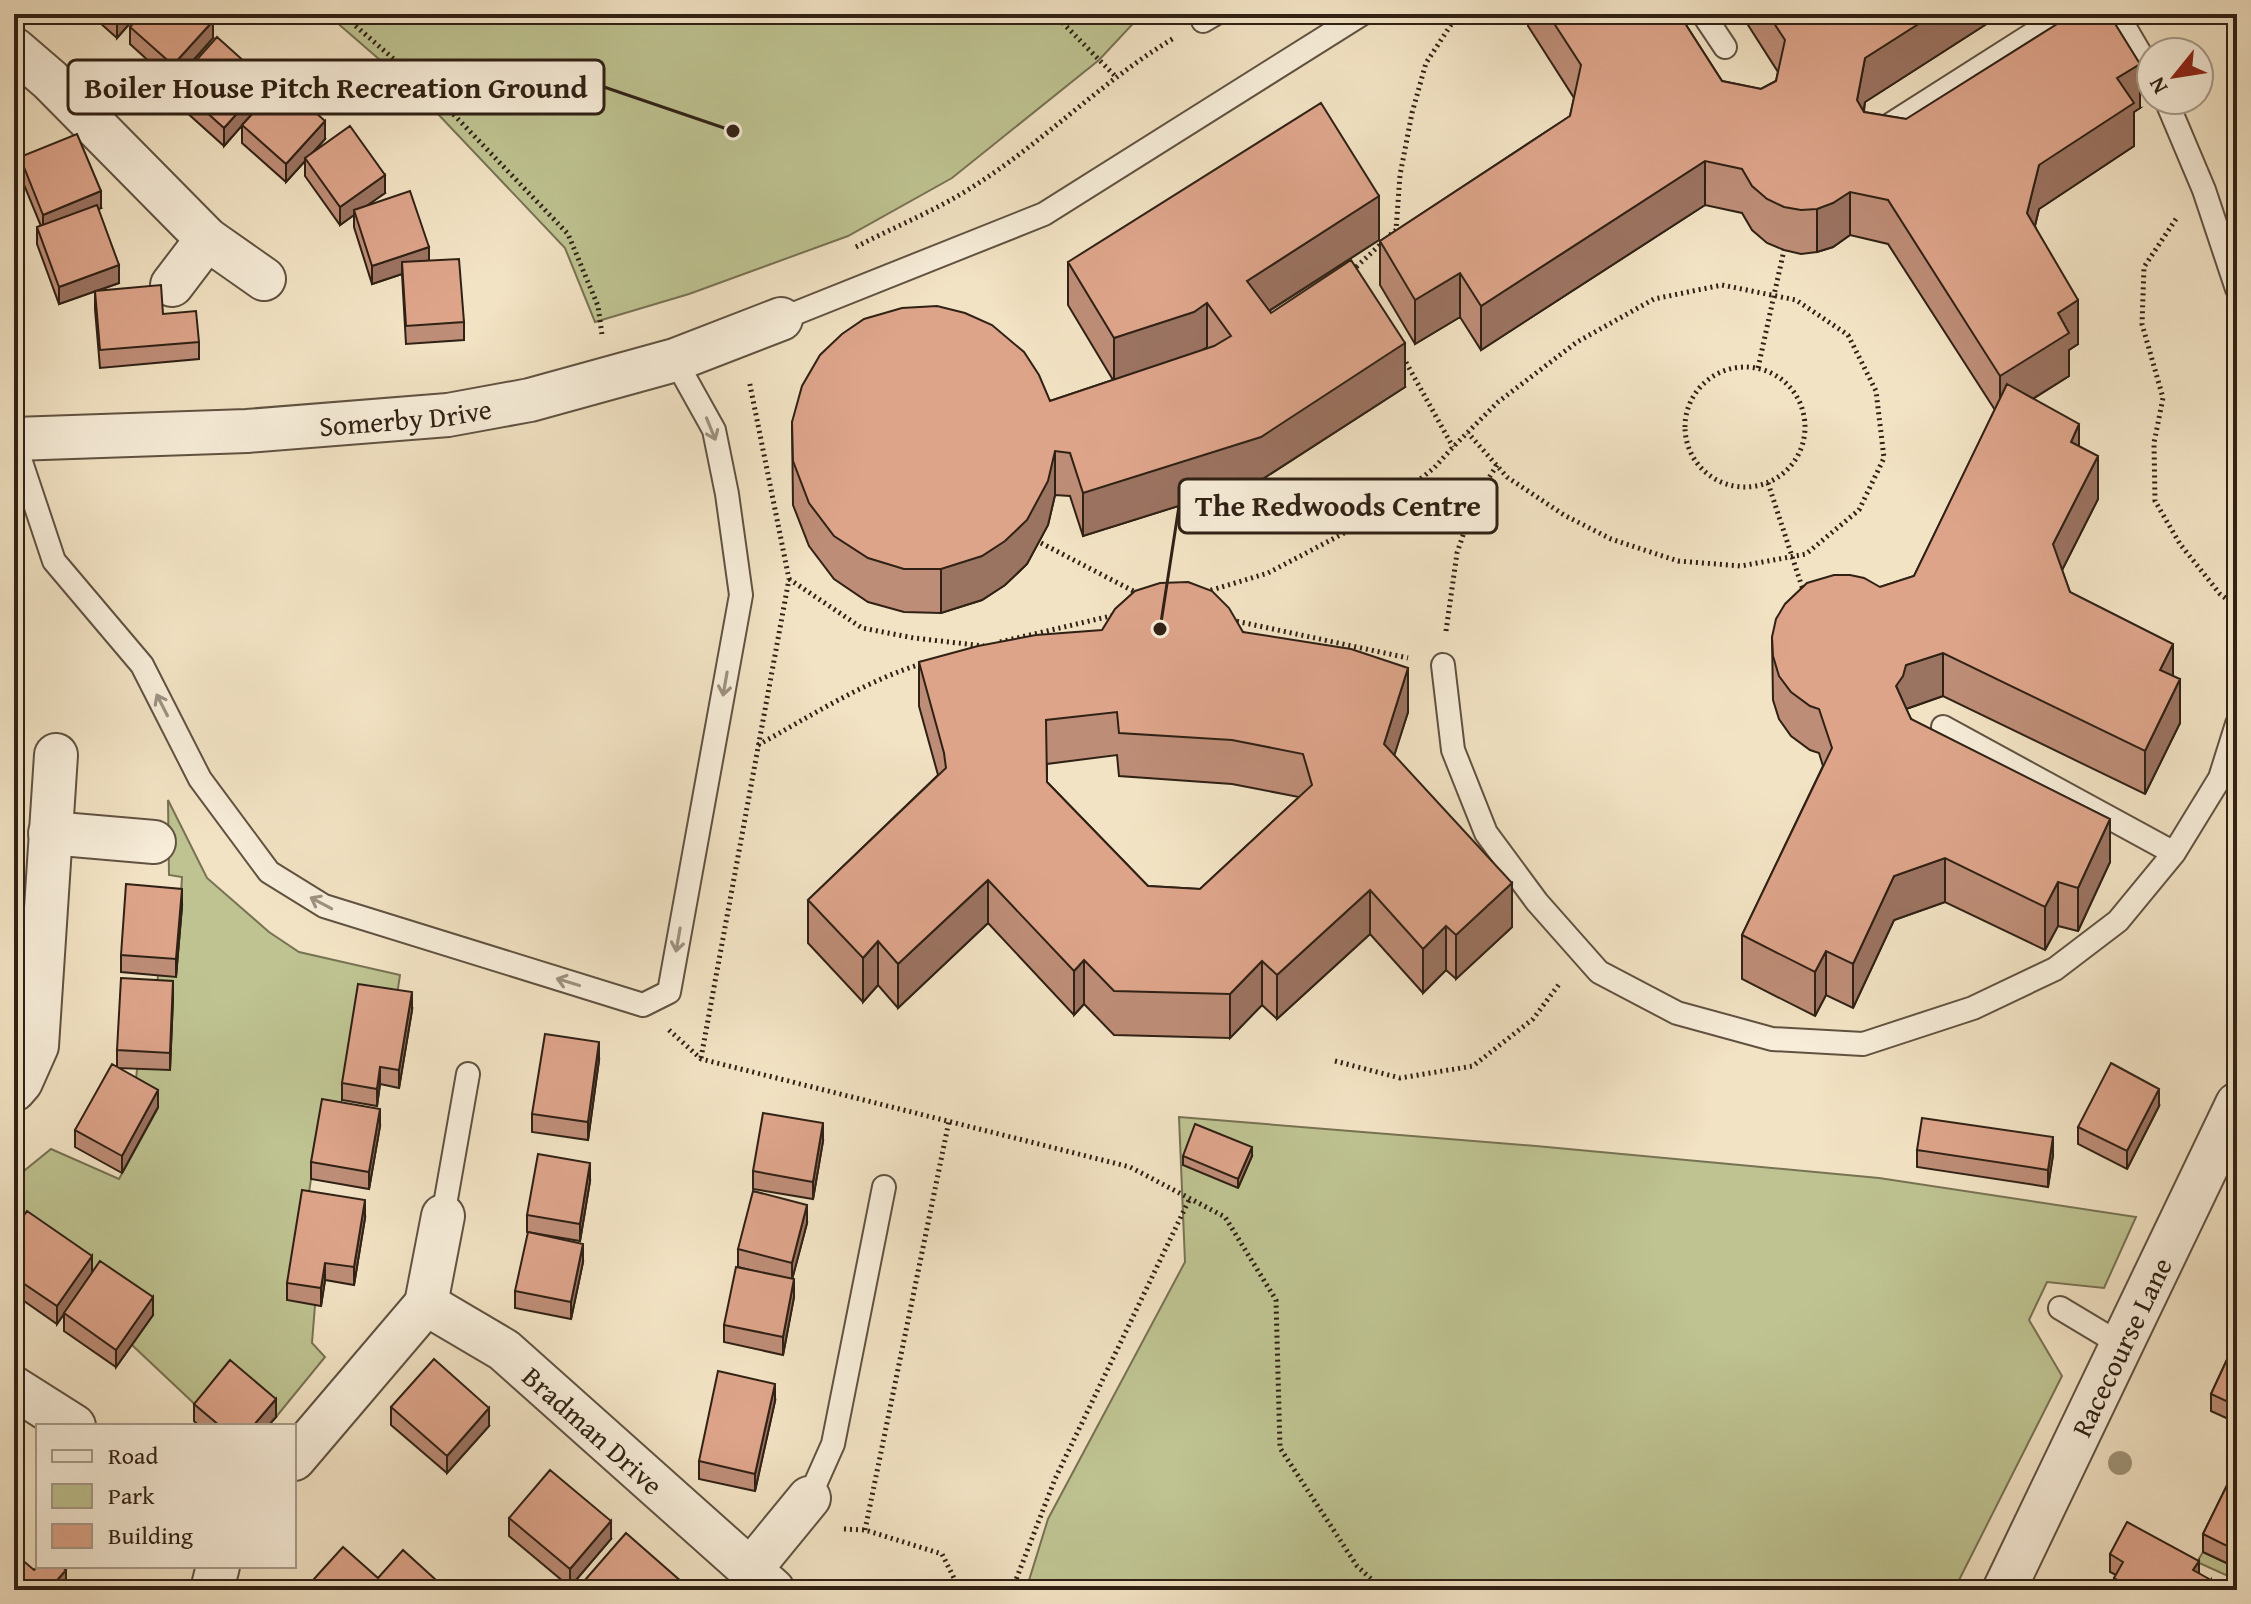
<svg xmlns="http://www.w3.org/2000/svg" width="2251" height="1604" viewBox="0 0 2251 1604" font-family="'Gentium Book Plus',serif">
  <rect width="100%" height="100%" fill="#f2e3c4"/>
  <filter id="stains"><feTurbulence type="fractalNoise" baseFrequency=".0025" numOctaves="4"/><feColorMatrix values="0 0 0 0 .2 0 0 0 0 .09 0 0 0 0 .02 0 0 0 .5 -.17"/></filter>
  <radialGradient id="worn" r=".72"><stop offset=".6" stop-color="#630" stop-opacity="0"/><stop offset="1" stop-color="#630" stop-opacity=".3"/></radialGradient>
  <path fill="#bec391" stroke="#777253" stroke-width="2" d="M327,14H1142L1099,60L952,178L848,236L689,294L595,322L565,248L418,93Z
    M168,800L207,878L269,932L299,952L400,975L395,1008L358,1002L342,1100L311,1179L309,1192L315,1305L312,1343L325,1357L276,1417L230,1378L202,1411L132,1345L152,1315L14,1217V1179L51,1149L119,1179L158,1108L136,1082C137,1045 156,1012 158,975L176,976L182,877L169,875Z
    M1179,1117L1536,1146L1879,1178L2136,1217L2104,1288L2047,1282L2029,1320L2062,1376L1954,1590H1026L1048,1519L1185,1262Z
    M2203,1552L2237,1568V1580L2197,1562Z"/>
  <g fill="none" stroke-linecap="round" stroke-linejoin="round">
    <g stroke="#605241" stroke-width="26">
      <path id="lane" d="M1703,14L1725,47
        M2117,14L2151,72
        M1203,21L1215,14
        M2166,100L2204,190L2237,289
        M1888,126L2064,14
        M781,319L1044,214L1362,14
        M14,441L54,561L142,665L200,779L269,872L324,906L643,1005L669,992L741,595L727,494L714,430L675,360
        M1443,665L1453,750L1486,833L1537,902L1599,972L1677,1013L1772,1039L1863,1044L1973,1008L2055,969L2118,921L2174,853L2220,778L2237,724
        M1943,727L2174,853
        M443,1216L468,1074
        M2060,1308L2120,1344
        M809,1498L833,1444L884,1187"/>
    </g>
    <g stroke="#605241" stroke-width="46">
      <g id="street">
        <path d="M14,49L50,80L207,239L264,279"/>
        <path d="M172,285L207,239"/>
        <path id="s1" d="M14,439L247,431L448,415L530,400L675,360L781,319"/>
        <path d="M50,833L154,842"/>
        <path d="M14,1090L21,1082L37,1046L56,755"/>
        <path d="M426,1304L443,1216"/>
        <path d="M14,1388L74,1426"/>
        <path id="s2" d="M294,1459L426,1304L504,1350L773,1590"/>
        <path d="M750,1570L809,1498"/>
        <path d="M212,1590L218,1566"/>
        <path id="s3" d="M2004,1590L2237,1104"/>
      </g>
    </g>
    <path stroke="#302115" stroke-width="5" stroke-dasharray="2 4" stroke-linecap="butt" d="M342,14L435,95L568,234L598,306L602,335
      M1054,14L1116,77
      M2176,219L2144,267L2142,324L2163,398L2154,443L2155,501L2180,544L2220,594L2237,607
      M1390,235L1396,230L1400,175L1412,113L1426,63L1458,14
      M856,247C892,228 932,212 966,191C1040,146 1100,82 1174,38
      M1356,271L1354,269L1383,242
      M1403,357L1453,447
      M1685 427a60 60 0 1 1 120 0a60 60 0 1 1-120 0Z
      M1758,368L1784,250
      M1768,483L1804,593
      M1041,543L1139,594
      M789,579L862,628L914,638L984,646
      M1205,592L1268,573L1367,521L1434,468L1453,447L1498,402L1577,342L1654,299L1722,285L1796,300L1848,335L1876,391L1884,458L1859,510L1806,554L1741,566L1678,561L1611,539L1564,515L1507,477L1468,433
      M1231,620L1408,658
      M1446,631L1457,553L1475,500L1497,465
      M1000,642L1115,615
      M758,745C809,717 870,678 925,663
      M669,1030L701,1059L1130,1167L1225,1217L1276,1300L1280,1448L1357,1566L1383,1590
      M701,1058L789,579L749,380
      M1335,1061L1400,1078L1473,1066L1533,1019L1560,983
      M844,1529L865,1530L942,1554L958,1586L954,1590
      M865,1530L949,1121
      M1012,1590L1055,1479L1190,1198"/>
    <use href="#lane" stroke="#f7edd9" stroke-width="22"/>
    <use href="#street" stroke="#f7edd9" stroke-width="42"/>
  </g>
  <circle fill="#9f9378" cx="2120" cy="1463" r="12"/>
  <path fill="#be8d77" stroke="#302115" stroke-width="2" fill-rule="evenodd" d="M90,14H138L117,38Z
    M1528,14H1679L1722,81L1761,89L1776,81L1778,72L1741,14H2002L1865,102L1864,112L1906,119L2140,108L2134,112V146L2039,209L2035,226L2078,344L2069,350V376L2033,399L2079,446L2098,499L2062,570L2070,592L2173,676L2180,723L2145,794L1943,696L1906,709L1911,719L2110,862L2078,931L2058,926L2045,950L1945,902L1894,920L1853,1008L1826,995L1815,1016L1742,979V935L1823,766L1819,753L1810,750L1791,736L1779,719L1773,700L1772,637L1880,587L1914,576L1995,410L1888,244L1850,235L1833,247L1817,252L1801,254L1784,250L1767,243L1752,230L1742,213L1705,205L1481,350L1460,317L1415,344L1380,285V241L1570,116L1574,98L1528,26Z
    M130,27L213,38L173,83L130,44Z
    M175,84L266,98L224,146L175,102Z
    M242,125L325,139L313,153L385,193L367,205L429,260L464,322V340L406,344L402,274L372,284L354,227V215L340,225L305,176V161L286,182L242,143Z
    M20,157L101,208L98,209L119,283L96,291L163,314L199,342V359L100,368L95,309V291L59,304L37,244V227L41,226L20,175Z
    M1379,240L1269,311L1271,313L1405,387L1261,480L1083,536L1070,496L1055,495L1048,525L1027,564L1005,585L982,600L941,613L904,612L868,602L834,579L809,546L793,505L792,422L1050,401L1113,380L1068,305V262Z
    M1243,632L1408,712L1394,755L1512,927L1456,979L1446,970L1423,993L1370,934L1277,1019L1262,1005L1230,1038L1114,1035L1084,1004L1074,1015L988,923L898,1008L878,985L863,1002L808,943V900L938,775L919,706V662ZM1117,755L1119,776L1232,784L1299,797L1200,889L1148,886L1047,782V764Z
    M182,906L176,977L121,972V955Z
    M173,998L170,1070L118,1068L158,1107L122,1173L75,1147V1130L117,1067V1050Z
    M412,1010L399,1088L380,1084L377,1106L342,1100V1083Z
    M599,1060L588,1140L532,1132V1114Z
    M2159,1106L2127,1169L2078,1144V1127Z
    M380,1126L369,1189L311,1179V1162Z
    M823,1141L813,1199L753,1189V1171Z
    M1917,1150L2053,1155L2048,1187L1917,1167Z
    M1183,1156H1252L1238,1188L1183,1165Z
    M590,1181L580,1241L527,1232V1215Z
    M365,1218L354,1285L325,1280L321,1306L287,1300V1283Z
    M807,1223L792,1279L794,1297L783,1355L724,1342V1325L758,1272L738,1267V1249Z
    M14,1230L153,1315L116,1367L64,1331V1314L57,1324L14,1294Z
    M583,1262L571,1319L515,1308V1291Z
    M2237,1338V1423L2211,1411V1394Z
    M775,1401L755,1491L699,1479V1461Z
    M194,1404L276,1417L268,1426H199L194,1421Z
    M391,1407L489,1426L447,1473L391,1425Z
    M2237,1465V1568L2203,1552V1534Z
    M509,1518L611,1539L570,1587L509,1536Z
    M2110,1554L2199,1573L2211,1590H2114V1578L2116,1575L2110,1572Z
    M585,1580L683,1590H585Z"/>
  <path fill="#9b7361" stroke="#302115" stroke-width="2" d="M123,14H138L117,38V20Z
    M1934,14H2002L1865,102L1857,144V100L1865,58Z
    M213,21V38L173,83V65Z
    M2140,64V108L2134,112V146L2039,209L2027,257V213L2039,165L2117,78Z
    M266,81V98L224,146V128Z
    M325,121V139L306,160L305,158V161L286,182V164Z
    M1705,161V205L1481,350V306Z
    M385,175V193L355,214L354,210V215L340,225V207Z
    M101,191V208L43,232V215Z
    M1850,192V235L1833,247L1817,252V209Z
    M1379,196V240L1247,325V281Z
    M429,247V265L402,262V274L372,284V266Z
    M119,265V283L59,304V287Z
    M1460,273V317L1415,344V300Z
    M2078,300V344L2069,350V376L2000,419V376L2058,313Z
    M1207,303V347L1194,356L1114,382V338Z
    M1405,343V387L1261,480L1083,536V493Z
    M2079,424V467L2071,442Z
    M1055,451V495L1048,525L1027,564L1005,585L982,600L941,613V569Z
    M2098,456V499L2053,588V544Z
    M2173,644V688L2160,670Z
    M1943,653V696L1906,709L1896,686L1906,665Z
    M1408,668V712L1384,788V744Z
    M2180,679V723L2145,794V751Z
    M2110,819V862L2078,931V888Z
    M1945,858V902L1894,920L1853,1008V964L1894,876Z
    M988,880V923L898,1008V964Z
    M2058,882V926L2045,950V907Z
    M1512,883V927L1456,979V935Z
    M182,889V906L176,977V959Z
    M1370,890V934L1277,1019V975Z
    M1446,926V970L1423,993V949Z
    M878,941V985L863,1002V958Z
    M1826,951V995L1815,1016V972Z
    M1084,960V1004L1074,1015V971Z
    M1262,961V1005L1230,1038V994Z
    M173,981V998L170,1070V1053Z
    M412,992V1010L399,1088V1070Z
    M599,1042V1060L588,1140V1122Z
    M380,1067V1084L377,1106V1089Z
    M2159,1089V1106L2127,1169V1151Z
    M158,1090V1107L122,1173V1156Z
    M380,1109V1126L369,1189V1172Z
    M823,1123V1141L813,1199V1182Z
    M2053,1137V1155L2048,1187V1170Z
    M1252,1147V1156L1238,1188V1179Z
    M590,1163V1181L580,1241V1224Z
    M365,1200V1218L354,1285V1267Z
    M807,1205V1223L792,1280V1263Z
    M583,1244V1262L571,1319V1302Z
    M92,1256V1273L57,1324V1306Z
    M325,1263V1280L321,1306V1288Z
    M794,1279V1297L783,1355V1337Z
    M153,1297V1315L116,1367V1350Z
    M775,1384V1401L755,1491V1474Z
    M276,1399V1417L268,1426H253Z
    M489,1408V1426L447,1473V1456Z
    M19,1510V1554L14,1559V1516Z
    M611,1521V1539L570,1587V1569Z
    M2199,1561V1578L2193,1570Z
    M66,1570V1590H52V1586Z
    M2211,1580V1590H2205Z"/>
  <path fill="#dda48a" stroke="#302115" stroke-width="2" fill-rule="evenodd" d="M110,14H123L117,20Z
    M142,14H206L213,21L173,65L130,27Z
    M1548,14H1679L1722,81L1761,89L1776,81L1785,40L1768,14H1934L1865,58L1857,100L1864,112L1906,119L2073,14H2109L2140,64L2117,78L2134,103L2039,165L2027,213L2078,300L2058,313L2069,333L2000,376L1888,200L1850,192L1833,203L1817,209L1801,210L1784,207L1767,199L1752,186L1742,169L1705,161L1481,306L1460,273L1415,300L1380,241L1570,116L1581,65Z
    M217,37L266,81L224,128L175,84Z
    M282,82L325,121L286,164L242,125Z
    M1321,103L1379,196L1247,281L1271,313L1351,260L1405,343L1261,437L1083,493L1070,453L1055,451L1048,481L1027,520L1005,541L982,556L941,569H904L868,558L834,536L809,503L793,461L792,422L802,386L820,355L842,334L864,319L902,308L937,306L965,313L992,325L1024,352L1039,375L1050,401L1214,346L1231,336L1207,303L1194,312L1114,338L1068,262Z
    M350,126L385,175L340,207L305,158Z
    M77,134L101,191L43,215L20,157Z
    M410,191L429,247L372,266L354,210Z
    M97,205L119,265L59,287L37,227Z
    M459,259L464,322L406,326L402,262Z
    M161,285L163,314L196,311L199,342L100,350L95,291Z
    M2007,384L2079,424L2071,442L2098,456L2053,544L2070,592L2173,644L2160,670L2180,679L2145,751L1943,653L1906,665L1903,676L1896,686L1911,719L2110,819L2078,888L2058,882L2045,907L1945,858L1894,876L1853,964L1826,951L1815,972L1742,935L1832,748L1819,709L1810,706L1791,692L1779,676L1773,656L1772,637L1776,619L1785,604L1807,583L1834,575H1850L1864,578L1880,587L1914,576Z
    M1188,582L1212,591L1229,608L1243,632L1351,649L1408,668L1384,744L1512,883L1456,935L1446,926L1423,949L1370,890L1277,975L1262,961L1230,994L1114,991L1084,960L1074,971L988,880L898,964L878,941L863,958L808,900L946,768L944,753L919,662L978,646L1036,635L1102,630L1115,609L1135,591L1160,583ZM1117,712L1119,733L1232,740L1303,754L1312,785L1200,889L1148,886L1047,782L1046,720Z
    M126,884L182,889L176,959L121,955Z
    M121,978L173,981L170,1053L117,1050Z
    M358,984L412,992L399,1070L380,1067L377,1089L342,1083Z
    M545,1034L599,1042L588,1122L532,1114Z
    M2111,1063L2159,1089L2127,1151L2078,1127Z
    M112,1064L158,1090L122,1156L75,1130Z
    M322,1099L380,1109L369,1172L311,1162Z
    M763,1113L823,1123L813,1182L753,1171Z
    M1922,1118L2053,1137L2048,1170L1917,1150Z
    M1195,1124L1252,1147L1238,1179L1183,1156Z
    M538,1154L590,1163L580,1224L527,1215Z
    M302,1190L365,1200L354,1267L325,1263L321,1288L287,1283Z
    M753,1191L807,1205L792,1263L738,1249Z
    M27,1211L92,1256L57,1306L14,1277V1230Z
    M528,1232L583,1244L571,1302L515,1291Z
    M100,1261L153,1297L116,1350L64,1313Z
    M736,1267L794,1279L783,1337L724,1325Z
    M2237,1338V1406L2211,1394Z
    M434,1359L489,1408L447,1456L391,1407Z
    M230,1360L276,1399L253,1426H220L194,1404Z
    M718,1371L775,1384L755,1474L699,1461Z
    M2237,1465V1551L2203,1534Z
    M550,1470L611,1521L570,1569L509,1518Z
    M14,1499L19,1510L14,1516Z
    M2127,1522L2199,1561L2193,1570L2211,1580L2205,1590H2135L2114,1578L2123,1562L2110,1554Z
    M626,1533L683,1583L678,1590H596L585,1580Z
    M343,1547L378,1578L403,1550L447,1590H304Z
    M14,1553L34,1570L38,1566H61L66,1570L52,1586L56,1590H14Z"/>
  <defs><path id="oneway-shaft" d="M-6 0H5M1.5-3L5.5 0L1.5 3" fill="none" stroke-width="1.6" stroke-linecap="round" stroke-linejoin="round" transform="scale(2)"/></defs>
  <g stroke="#9d9181">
    <use href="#oneway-shaft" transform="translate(711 429) rotate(68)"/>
    <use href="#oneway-shaft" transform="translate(725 684) rotate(100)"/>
    <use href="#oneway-shaft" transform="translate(162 705) rotate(-117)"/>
    <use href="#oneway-shaft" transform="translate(321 903) rotate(-152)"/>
    <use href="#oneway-shaft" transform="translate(678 940) rotate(100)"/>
    <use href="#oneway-shaft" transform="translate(568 982) rotate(-163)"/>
  </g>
  <g text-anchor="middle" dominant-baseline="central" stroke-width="7" stroke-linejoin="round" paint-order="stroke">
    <g font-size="28" fill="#302115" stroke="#f7edd9">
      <text stroke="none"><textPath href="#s1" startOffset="392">Somerby Drive</textPath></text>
      <text stroke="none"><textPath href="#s3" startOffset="270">Racecourse Lane</textPath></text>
      <text stroke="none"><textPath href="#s2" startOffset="414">Bradman Drive</textPath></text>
    </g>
  </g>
  <path fill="none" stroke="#302115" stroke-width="3" d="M733 131L604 87M1160 629L1179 506"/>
  <g fill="#302115" stroke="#f7edd9" stroke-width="3">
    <circle cx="733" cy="131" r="8"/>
    <circle cx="1160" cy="629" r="8"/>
  </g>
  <g fill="#f7edd9" stroke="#302115" stroke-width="3">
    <rect x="68" y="60" width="536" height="54" rx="8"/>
    <rect x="1179" y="479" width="318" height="54" rx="8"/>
  </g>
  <g font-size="30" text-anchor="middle" font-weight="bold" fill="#302115">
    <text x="336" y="98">Boiler House Pitch Recreation Ground</text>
    <text x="1338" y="516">The Redwoods Centre</text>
  </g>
  <rect width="2251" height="1604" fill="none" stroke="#f2e3c4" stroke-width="48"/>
  <rect x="16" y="16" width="2219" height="1572" fill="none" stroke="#302115" stroke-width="4"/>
  <rect x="24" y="24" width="2203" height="1556" fill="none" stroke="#302115" stroke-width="2"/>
  <rect x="36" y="1424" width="260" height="144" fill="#f7edd9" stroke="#a79b8b" stroke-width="2"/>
  <rect x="52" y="1450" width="40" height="12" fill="#f7edd9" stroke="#a79b8b" stroke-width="2"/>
  <text x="108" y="1464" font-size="24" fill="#302115">Road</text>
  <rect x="52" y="1484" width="40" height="24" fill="#bec391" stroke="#a79b8b" stroke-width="2"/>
  <text x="108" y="1504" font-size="24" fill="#302115">Park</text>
  <rect x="52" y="1524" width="40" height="24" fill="#dda48a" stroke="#a79b8b" stroke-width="2"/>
  <text x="108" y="1544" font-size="24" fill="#302115">Building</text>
  <g transform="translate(2175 76) rotate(240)"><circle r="38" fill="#f7edd9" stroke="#a79b8b" stroke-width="2"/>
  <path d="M0-6L14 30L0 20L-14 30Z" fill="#8f2418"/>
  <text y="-12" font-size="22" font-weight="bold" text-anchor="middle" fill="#302115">N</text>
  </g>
  <rect width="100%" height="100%" filter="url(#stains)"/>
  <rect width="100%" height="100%" fill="url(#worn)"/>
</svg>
